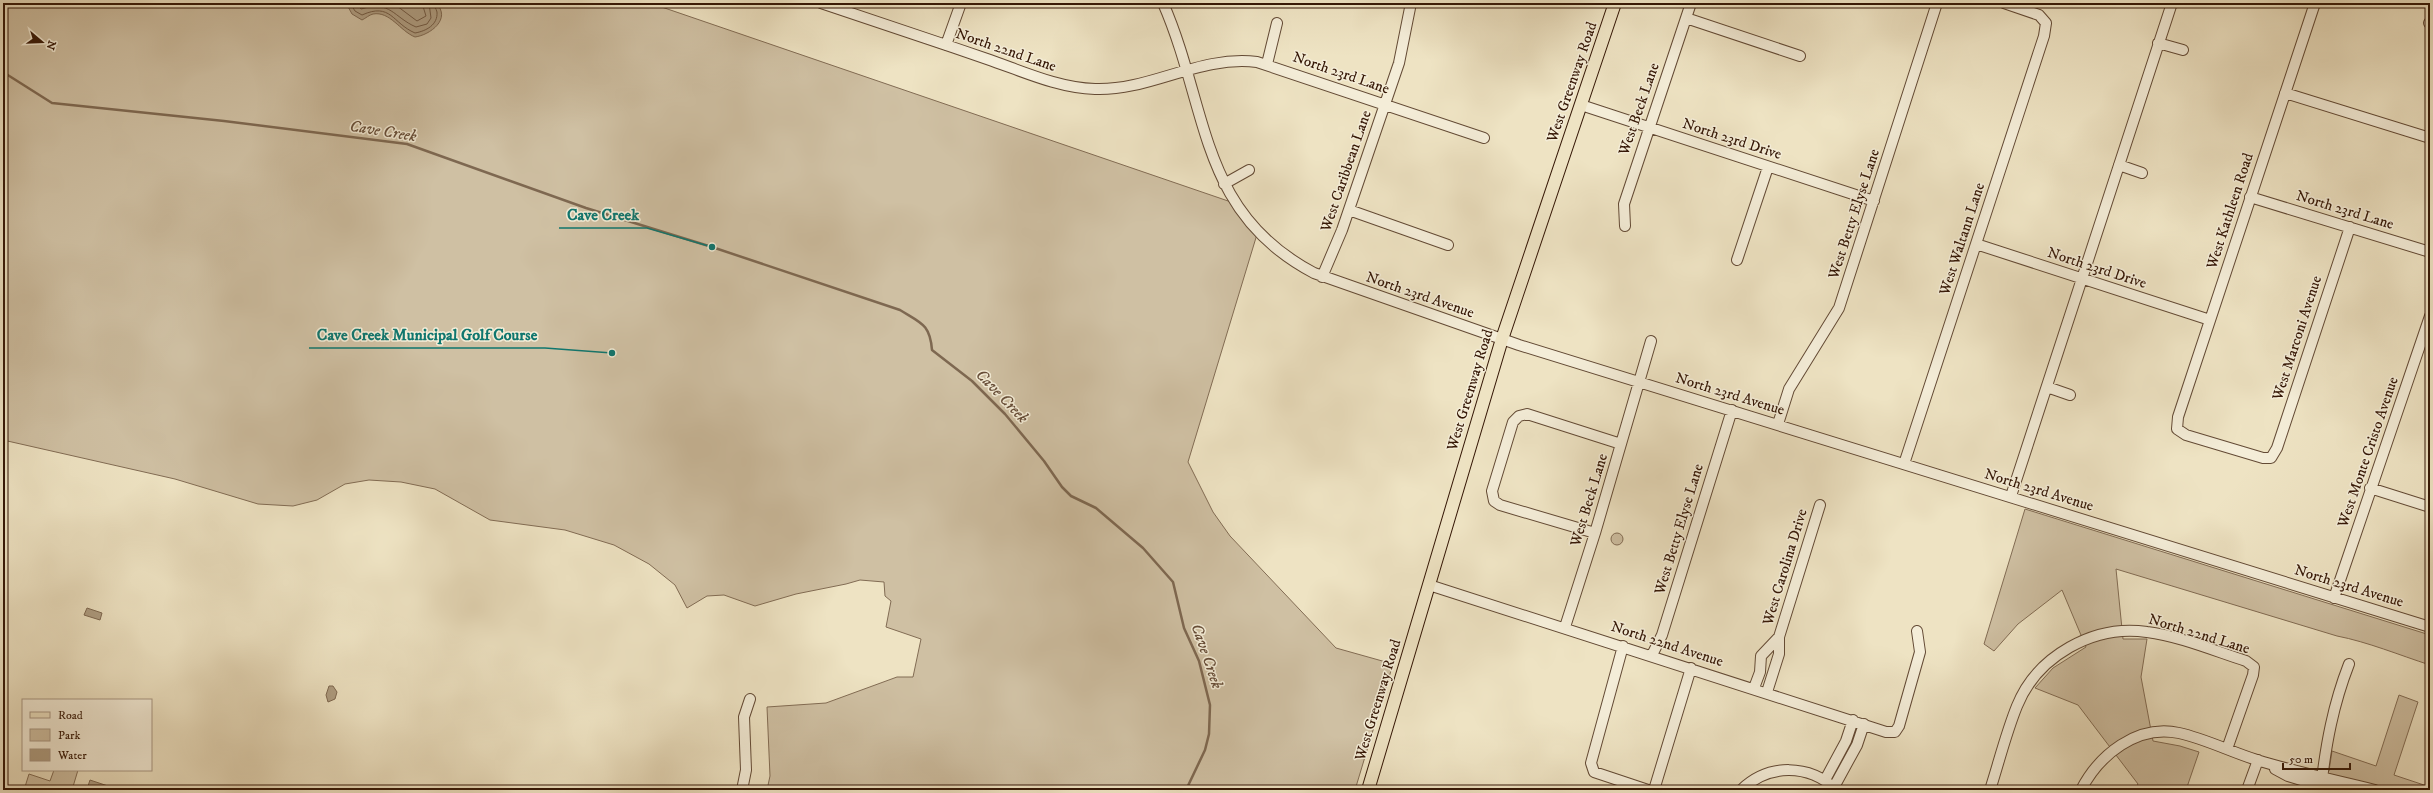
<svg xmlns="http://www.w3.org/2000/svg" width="2433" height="793" viewBox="0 0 2433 793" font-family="'IM FELL DW Pica',serif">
  <rect width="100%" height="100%" fill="#eee3c3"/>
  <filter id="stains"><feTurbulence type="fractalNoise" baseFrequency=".005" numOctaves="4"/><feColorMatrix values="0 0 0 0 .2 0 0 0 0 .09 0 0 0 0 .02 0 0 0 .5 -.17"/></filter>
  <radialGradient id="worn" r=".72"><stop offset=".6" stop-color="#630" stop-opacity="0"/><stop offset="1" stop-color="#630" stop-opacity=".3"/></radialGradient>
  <path fill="#cfc0a3" stroke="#826c54" d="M3,3H650L1234,203L1258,231L1188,462L1213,512L1230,536L1336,648L1393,664L1355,790H767L770,776L767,707L826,703L897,677H913L921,639L886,627L891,601L885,596L884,582L860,580L846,584L796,594L755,606L724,595L707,596L687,608L675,585L649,564L614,545L565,530L490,520L435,489L401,482L369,480L345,484L317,500L293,506L258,504L175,479L3,440Z
    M2025,509L2430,635V665C2399,655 2368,642 2337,636L2116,569L2123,639H2147L2141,677L2153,741L2180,746L2199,752L2186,790H2134L2138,784L2078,705L2035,688L2053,668L2086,647L2062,590L2018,624L1994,651L1984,644Z
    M1611 539a6 6 0 1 1 12 0a6 6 0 1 1-12 0Z
    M2399,695L2418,702L2394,775L2430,787V790H2311L2319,768L2329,771L2332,751L2376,766Z
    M54,770H78L72,790H24L29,774L50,781Z"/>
  <path fill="#af9e83" stroke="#7e6851" d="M346,3H436C452,19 430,35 415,37C400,31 390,11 373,14C369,15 366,18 362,20L352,14Z
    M87,608L102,613L100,620L84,615Z
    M329,686H333L337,692L335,699L328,702L326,695Z
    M90,780L108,786L107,790L87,789Z"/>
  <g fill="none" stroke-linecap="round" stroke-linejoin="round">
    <path stroke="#725a44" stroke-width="1" d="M350,3L355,11L362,15C391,2 392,23 415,33C426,31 438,25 437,12C436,8 434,7 434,3
      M356,3L361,9C391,0 393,17 416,27L427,24L431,18L429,3
      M393,3L417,21L426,16L422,3"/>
    <path stroke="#7e6851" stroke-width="2.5" d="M3,72L52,103L224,121L407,144L586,208L712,247L900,310C921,323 930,324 932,350L972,381L1005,414L1044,461L1062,487L1071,496L1096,508L1143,548L1173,582L1184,628L1199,661L1210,705L1209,734L1205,750L1186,790"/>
    <g stroke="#634a35" stroke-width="12">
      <path id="minor" d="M821,3C877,22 932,40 987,59C1022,71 1058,88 1095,89C1151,91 1199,55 1257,62L1484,138
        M1163,3C1209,108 1198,212 1314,273L1519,345L2430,627
        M2315,3L2178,417L2177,429L2186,435L2263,458H2271L2277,448L2350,227
        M1686,18L1800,56
        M2429,23H2430
        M2158,43L2183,50
        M946,45L961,3
        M1267,64L1277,23
        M2285,93L2430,138
        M1581,105L1874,201
        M2119,165L2142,173
        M1224,184L1249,170
        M2250,197L2430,252
        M1349,210L1448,245
        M1625,226L1624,204L1691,3
        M1976,244L2210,320
        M1737,260L1768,167
        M1322,277L1342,230L1399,63L1411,3
        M2047,387L2070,395
        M1778,424L1789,389L1839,308L1937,3
        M1904,464L2044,36L2046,23L2039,15L2004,3
        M2370,488L2430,507
        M2011,496L2172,3
        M1595,533L1500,505L1494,501L1492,491L1513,422L1519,416L1527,414L1621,444
        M1429,585L1886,732H1895L1899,726L1920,652L1917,631
        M2334,598L2430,316
        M1565,627L1595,533L1651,341
        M1623,646L1591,763L1594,772L1648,790
        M1652,655L1662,635L1732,410
        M1754,688L1760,672L1761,656L1779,637
        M1767,692L1779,654V637L1820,505
        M2275,769L2288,776L2334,790
        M1825,780L1846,741L1853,720
        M1834,787L1857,745L1864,724
        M2321,787C2326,744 2333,705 2349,664
        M742,790L746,770L744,717L750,699
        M1654,790L1691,668
        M1741,790C1769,763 1809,764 1837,790
        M1990,790C1999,762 2006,733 2017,706C2037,656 2094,624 2147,632C2179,636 2215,651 2246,661L2254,667L2253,675L2227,749
        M2081,790C2099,755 2137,724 2179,733C2206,739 2231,752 2257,760C2295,772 2335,780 2375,790
        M2247,790L2258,760"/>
    </g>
    <g stroke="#351706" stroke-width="14">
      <path id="major" d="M1368,790L1502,339L1615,3"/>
    </g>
    <use href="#minor" stroke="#f4edd8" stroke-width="10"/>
    <use href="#major" stroke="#eee3c3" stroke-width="12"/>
  </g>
  <g text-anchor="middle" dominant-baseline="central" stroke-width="3" stroke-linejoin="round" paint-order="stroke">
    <g font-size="15" fill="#351706" stroke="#f4edd8">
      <text transform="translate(1006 50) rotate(19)">North 22nd Lane</text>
      <text transform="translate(1341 73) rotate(19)">North 23rd Lane</text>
      <text transform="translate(1572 82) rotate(-71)">West Greenway Road</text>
      <text transform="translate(1639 109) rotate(-71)">West Beck Lane</text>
      <text transform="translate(1732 139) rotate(18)">North 23rd Drive</text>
      <text transform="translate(1346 171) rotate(-71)">West Caribbean Lane</text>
      <text transform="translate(2345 210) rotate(17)">North 23rd Lane</text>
      <text transform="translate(2230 211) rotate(-72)">West Kathleen Road</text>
      <text transform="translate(1854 214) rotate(-72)">West Betty Elyse Lane</text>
      <text transform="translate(1962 239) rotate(-72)">West Waltann Lane</text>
      <text transform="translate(2097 268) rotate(18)">North 23rd Drive</text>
      <text transform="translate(1420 295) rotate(19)">North 23rd Avenue</text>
      <text transform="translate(2297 338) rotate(-72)">West Marconi Avenue</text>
      <text transform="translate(1470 390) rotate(-73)">West Greenway Road</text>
      <text transform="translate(1730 394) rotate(17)">North 23rd Avenue</text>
      <text transform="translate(2368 452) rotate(-71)">West Monte Cristo Avenue</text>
      <text transform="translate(2039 490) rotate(17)">North 23rd Avenue</text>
      <text transform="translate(1589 500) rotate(-73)">West Beck Lane</text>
      <text transform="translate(1679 529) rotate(-73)">West Betty Elyse Lane</text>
      <text transform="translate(1785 567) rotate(-73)">West Carolina Drive</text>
      <text transform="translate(2349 586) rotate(17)">North 23rd Avenue</text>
      <text transform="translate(2199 634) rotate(17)">North 22nd Lane</text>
      <text transform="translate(1667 644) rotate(18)">North 22nd Avenue</text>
      <text transform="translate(1378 700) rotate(-73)">West Greenway Road</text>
    </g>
    <g font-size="16" font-style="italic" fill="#664d38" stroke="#f4edd8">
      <text transform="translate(383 131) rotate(9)">Cave Creek</text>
      <text transform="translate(1002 396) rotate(46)">Cave Creek</text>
      <text transform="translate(1207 656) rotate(71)">Cave Creek</text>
    </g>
  </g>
  <path fill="none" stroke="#0f766e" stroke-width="1.5" d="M712 247L647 228H559M612 353L545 348H309"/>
  <g fill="#0f766e" stroke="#f4edd8" stroke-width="1.5">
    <circle cx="712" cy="247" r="4"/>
    <circle cx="612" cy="353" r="4"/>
  </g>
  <g font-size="16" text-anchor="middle" font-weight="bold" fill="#0f766e" stroke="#f4edd8" stroke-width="3" stroke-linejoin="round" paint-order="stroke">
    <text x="603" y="220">Cave Creek</text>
    <text x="427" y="340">Cave Creek Municipal Golf Course</text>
  </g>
  <rect width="2433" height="793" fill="none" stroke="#eee3c3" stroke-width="16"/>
  <rect x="4" y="4" width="2425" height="785" fill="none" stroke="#351706" stroke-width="2"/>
  <rect x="8" y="8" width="2417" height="777" fill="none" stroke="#351706"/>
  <rect x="22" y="699" width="130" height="72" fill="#f4edd8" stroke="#a89784"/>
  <rect x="30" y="712" width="20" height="6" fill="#eee3c3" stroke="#a89784"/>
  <text x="58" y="719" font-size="12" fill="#351706">Road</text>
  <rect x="30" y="729" width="20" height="12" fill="#cfc0a3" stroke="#a89784"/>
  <text x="58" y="739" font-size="12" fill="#351706">Park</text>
  <rect x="30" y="749" width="20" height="12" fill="#af9e83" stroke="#a89784"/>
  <text x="58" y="759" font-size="12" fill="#351706">Water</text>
  <g transform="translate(42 42) rotate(109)" stroke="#f4edd8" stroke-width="3" paint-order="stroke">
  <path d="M0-3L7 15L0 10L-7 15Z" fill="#351706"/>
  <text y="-6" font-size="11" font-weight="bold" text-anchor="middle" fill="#351706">N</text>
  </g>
  <path d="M2283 763v6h67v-6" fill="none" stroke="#351706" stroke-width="2"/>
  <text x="2289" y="763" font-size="12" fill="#351706" stroke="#f4edd8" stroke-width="3" paint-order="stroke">50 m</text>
  <rect width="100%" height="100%" filter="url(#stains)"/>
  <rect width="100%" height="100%" fill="url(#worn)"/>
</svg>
